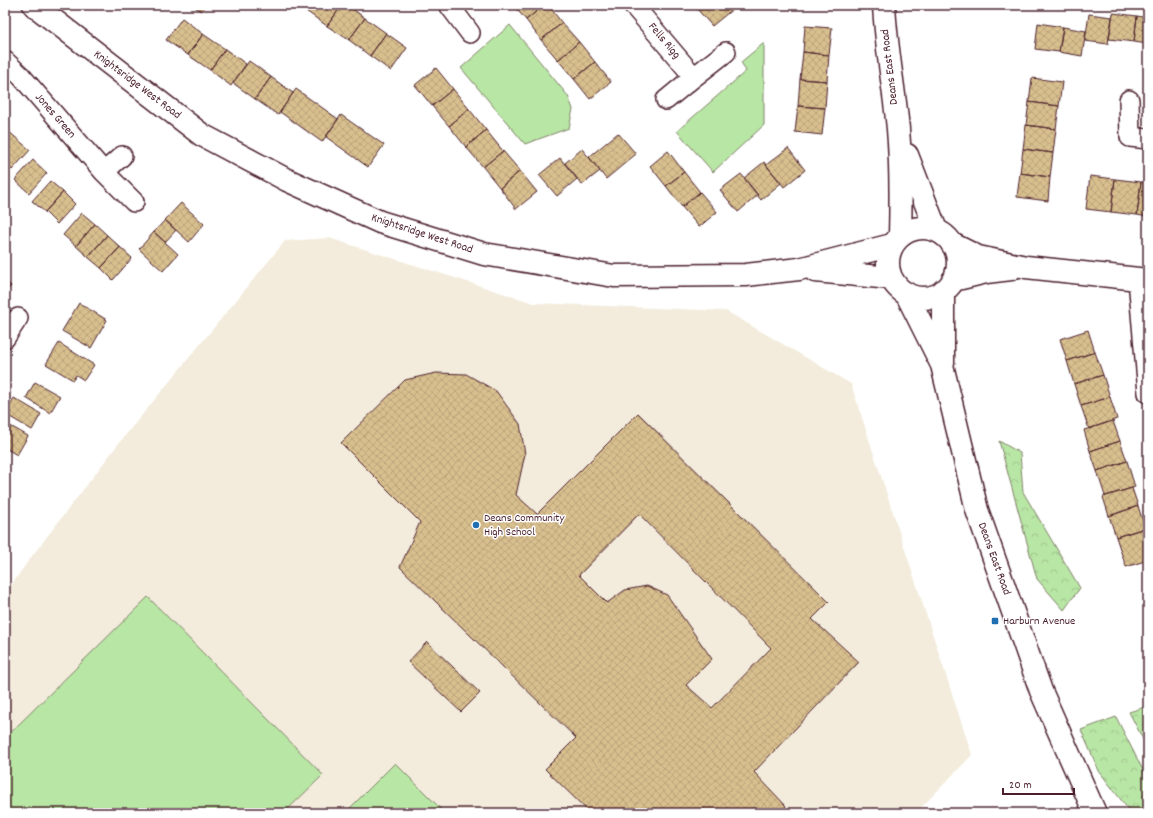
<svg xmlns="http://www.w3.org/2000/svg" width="1153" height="818" viewBox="0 0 1153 818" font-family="Dekko,sans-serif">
  <defs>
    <pattern id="forest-crowns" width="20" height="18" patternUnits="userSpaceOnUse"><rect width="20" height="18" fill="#b8e6a5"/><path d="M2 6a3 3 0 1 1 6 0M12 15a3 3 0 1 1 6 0" fill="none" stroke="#a0c58e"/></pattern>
    <pattern id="building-cross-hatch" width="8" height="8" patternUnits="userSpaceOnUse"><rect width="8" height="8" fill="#d8bf8e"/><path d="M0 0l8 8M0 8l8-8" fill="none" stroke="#bba47b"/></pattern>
  </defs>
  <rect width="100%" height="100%" fill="#fff"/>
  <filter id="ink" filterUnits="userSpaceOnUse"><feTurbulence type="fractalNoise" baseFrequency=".025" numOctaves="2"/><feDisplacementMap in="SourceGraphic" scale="8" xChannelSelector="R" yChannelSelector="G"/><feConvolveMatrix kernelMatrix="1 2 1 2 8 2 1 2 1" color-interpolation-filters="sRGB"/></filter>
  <g filter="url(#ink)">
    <path fill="#f3ecdd" d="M329,238L534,303L726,311L851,384L972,755L916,813H5V649L7,645L5,624V594L29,560L119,443L285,241Z"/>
    <path fill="#b8e6a5" stroke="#818268" d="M510,25L568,96L573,109L569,128L525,144L461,68Z
      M764,43V125L713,172L677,131L746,71L741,62Z
      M148,597L323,775L284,813H5V738Z
      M395,763L445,813H345Z"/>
    <path fill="url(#forest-crowns)" stroke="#818268" d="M999,441L1020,453L1023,492L1080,588L1064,610L1037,579Z
      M1148,706V749L1129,712Z
      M1116,717L1148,780V813H1131L1099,771L1081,730Z"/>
    <path fill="url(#building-cross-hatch)" stroke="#4a1f2b" fill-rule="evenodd" d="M192,5H206L201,11Z
      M310,5H342L327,26L306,11Z
      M342,5H347L365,18L349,40L327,26Z
      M513,5H544L526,20Z
      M544,5H548L562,23L541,40L526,20Z
      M702,5H731L734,8L712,26L697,9Z
      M1113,13L1137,16L1134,42L1109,39Z
      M1089,14L1112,17L1108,44L1085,41Z
      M1137,16L1148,18V44L1134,42Z
      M182,18L203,34L188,55L166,40Z
      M365,18L386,33L370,56L349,40Z
      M562,23L579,42L558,60L541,40Z
      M1038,23L1063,27L1059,52L1035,49Z
      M805,26L832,28L829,55L803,52Z
      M1063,27L1086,31L1082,56L1059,52Z
      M386,33L407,48L391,71L370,56Z
      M203,34L225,49L210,70L188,55Z
      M579,42L595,62L574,79L558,60Z
      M225,49L246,64L231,86L210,70Z
      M803,52L829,55L827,81L800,79Z
      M249,61L271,77L255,99L233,83Z
      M595,62L611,82L590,99L574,79Z
      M436,68L453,89L432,106L415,85Z
      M271,77L293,93L278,115L255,99Z
      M1032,78L1062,82L1059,106L1029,102Z
      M800,79L827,81L825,108L798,106Z
      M296,89L338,119L322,142L280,112Z
      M453,89L469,109L449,126L432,106Z
      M1029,102L1059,106L1056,129L1026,125Z
      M798,106L825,108L822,135L795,132Z
      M469,109L486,130L466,147L449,126Z
      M341,115L384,145L368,167L326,137Z
      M1026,125L1056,129L1053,153L1023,149Z
      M7,130L30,150L12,170L5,163V131Z
      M486,130L503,151L483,167L466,147Z
      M618,133L636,154L606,179L589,157Z
      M788,148L805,170L784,187L766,165Z
      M582,149L600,171L582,185L565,163Z
      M1023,149L1053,153L1050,177L1020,173Z
      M503,151L520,171L500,188L483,167Z
      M668,151L684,172L666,186L650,166Z
      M560,158L577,179L557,196L539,175Z
      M33,160L47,173L29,193L15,180Z
      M764,162L781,183L761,200L744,178Z
      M520,171L537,192L516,209L500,188Z
      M684,172L700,192L682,207L666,186Z
      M1020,173L1050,177L1048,201L1017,197Z
      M741,174L758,195L738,212L720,190Z
      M1090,176L1115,179L1111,212L1086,209Z
      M1115,179L1141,182L1137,215L1111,212Z
      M50,181L63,192L45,212L32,201Z
      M1141,182L1148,183V217L1137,215Z
      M63,192L75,204L57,224L45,212Z
      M700,192L717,212L699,227L682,207Z
      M181,203L204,224L189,242L165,220Z
      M82,213L95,224L76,246L63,235Z
      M165,220L176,230L165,242L154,232Z
      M95,224L107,235L88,257L76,246Z
      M154,232L178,254L163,271L139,249Z
      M107,235L120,247L101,268L88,257Z
      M120,247L132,258L113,280L101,268Z
      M5,280L11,286L5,293Z
      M79,303L107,320L91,348L62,331Z
      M1088,330L1095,352L1067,361L1060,339Z
      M59,343L94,365L84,380L76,375L73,380L46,364Z
      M1095,352L1103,375L1074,384L1067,361Z
      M436,373L466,374L496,391L520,424L525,454L516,495L537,514L638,413L829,602L812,619L859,662L754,772L786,806L779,813H590L545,769L576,738L400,567L420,522L341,443L405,380ZM639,514L771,648L712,708L686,685L712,659L667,595L647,586L625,590L607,603L579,575Z
      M1103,375L1110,397L1081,406L1074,384Z
      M35,382L60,396L50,413L26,398Z
      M1110,397L1117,419L1089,429L1081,406Z
      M14,398L41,414L32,430L5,414Z
      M1113,421L1120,441L1090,451L1084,430Z
      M5,423L28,436L17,455L5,448Z
      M1120,441L1127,461L1097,471L1090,451Z
      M1127,461L1135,487L1105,496L1097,471Z
      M1132,488L1138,506L1109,516L1103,497Z
      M1138,506L1145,528L1116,537L1109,516Z
      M1145,528L1148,537V560L1126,567L1116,537Z
      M427,642L480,693L461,712L408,662Z"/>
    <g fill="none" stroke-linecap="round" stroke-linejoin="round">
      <g stroke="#4a1f2b" stroke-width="22">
        <path id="street" d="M449,5L470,33
          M633,5L694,77L666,100
          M5,61L21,76L104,172L134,202
          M694,77L726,52
          M1129,100L1130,137L1148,139
          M104,172L122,156
          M1138,279L1148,393
          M5,338L18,318"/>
      </g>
      <g stroke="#4a1f2b" stroke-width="25">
        <path id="secondary" d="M34,5L202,135L287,180L380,222L484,254L614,276L746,275L799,269L892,245
          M884,5C886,47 894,87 898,129C901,164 901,200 900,236
          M907,155L936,230
          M888 263a35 35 0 1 1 70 0a35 35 0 1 1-70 0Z
          M952,244L978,257L1026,267L1148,280
          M815,271L891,278
          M953,280L986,272L1011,269
          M906,293L942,365L977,510L1041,691L1095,813
          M943,362V291"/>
      </g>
      <use href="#street" stroke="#fff" stroke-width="19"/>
      <use href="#secondary" stroke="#fff" stroke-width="22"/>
    </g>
  </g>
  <g fill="#1f6fb2" stroke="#fff" stroke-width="1.5">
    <circle cx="476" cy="525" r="4"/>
    <rect x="991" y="617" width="8" height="8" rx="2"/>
  </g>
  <g text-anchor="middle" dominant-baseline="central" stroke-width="3" stroke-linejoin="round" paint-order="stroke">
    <g font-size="12" fill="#4a1f2b" stroke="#fff">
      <text transform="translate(664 41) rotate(50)">Fells Rigg</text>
      <text transform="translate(890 67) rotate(-97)">Deans East Road</text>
      <text transform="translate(137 85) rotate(37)">Knightsridge West Road</text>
      <text transform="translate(55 116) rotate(49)">Jones Green</text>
      <text transform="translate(422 234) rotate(18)">Knightsridge West Road</text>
      <text transform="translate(994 559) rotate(70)">Deans East Road</text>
    </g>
    <g font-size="12" fill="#4a1f2b" stroke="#fff" text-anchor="start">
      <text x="484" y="518">Deans Community<tspan x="484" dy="14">High School</tspan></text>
      <text x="1003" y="621">Harburn Avenue</text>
    </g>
  </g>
  <rect width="1153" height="818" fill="none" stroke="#fff" stroke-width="20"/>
  <rect x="10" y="10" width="1133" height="798" fill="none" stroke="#4a1f2b" stroke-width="1.5" filter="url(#ink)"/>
  <path d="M1003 788v6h71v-6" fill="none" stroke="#4a1f2b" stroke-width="2"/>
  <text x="1009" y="788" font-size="12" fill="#4a1f2b" stroke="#ffffff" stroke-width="3" paint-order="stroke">20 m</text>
</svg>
